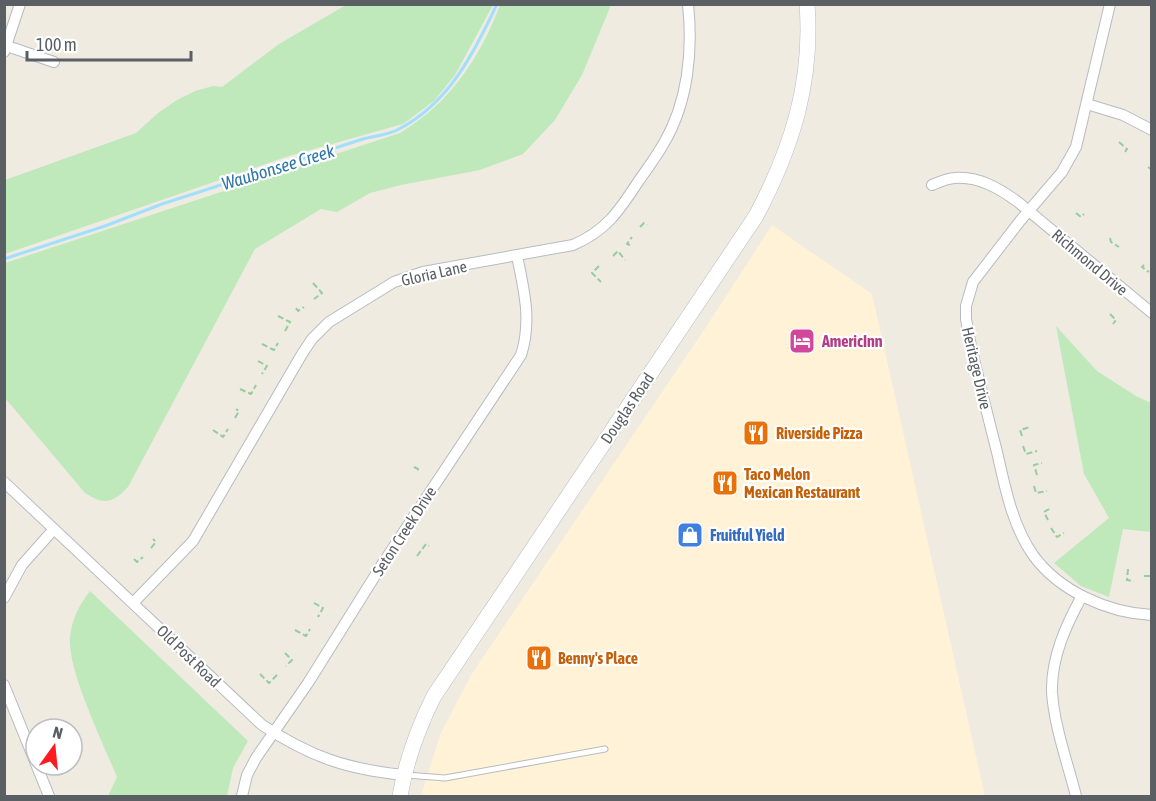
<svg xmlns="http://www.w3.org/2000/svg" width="1156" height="801" viewBox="0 0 1156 801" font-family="'Asap Condensed',sans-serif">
  <rect width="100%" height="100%" fill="#efebe1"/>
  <path fill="#fff2d6" d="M772,225L872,294L985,796H421L440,735L471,675L706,327Z"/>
  <path fill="#bfe9bb" d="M346,5H493L455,75L434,101L403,124L289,156L5,254V180L136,133L158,113L177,100L195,91L213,86L222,87L279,44Z
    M500,5H611L582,75L555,120L523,154L480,170L401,185L370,193L337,212L321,209L255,249L128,487C112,504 104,505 85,493L5,398V263L400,133C449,104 480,58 500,5Z
    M1056,326L1097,371L1136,396L1151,403V532L1123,529L1109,597L1081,586L1054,563L1109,518L1084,474Z
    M90,591L248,741L233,768L227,796H108L117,777C103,743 67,670 70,637C72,619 79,605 90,591Z"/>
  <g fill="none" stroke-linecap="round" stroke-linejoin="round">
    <path stroke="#a1dfff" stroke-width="3" d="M4,259L105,226L162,204L363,139C374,136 389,135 399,129C449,103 474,53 497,4"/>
    <g stroke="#b7bbc0" stroke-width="7">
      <path id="lane" d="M406,775L445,778L605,749"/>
    </g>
    <g stroke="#b7bbc0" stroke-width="12">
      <path id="street" d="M1110,4L1076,147L1062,172L1020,221L973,282L966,306V319L971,346C979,381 988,417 997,452C1005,487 1012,525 1033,555C1059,591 1108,613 1152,615
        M7,46L54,62
        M4,52L20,4
        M1087,104L1123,115L1152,130
        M932,185C939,182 948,178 955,178C979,176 1000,189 1018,202L1152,313
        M4,482L262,725C311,757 346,769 404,775
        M4,598L22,565L54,529
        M134,602L193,541L302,354L312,339L329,322L394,282L423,272L573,245C606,231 619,211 638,182C647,169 656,157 664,143C688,102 693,51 688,4
        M4,685L49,796
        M242,796L247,775L256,758L308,683L383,563L521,355C532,321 524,290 517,256
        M1076,796C1068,764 1054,726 1052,692C1051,658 1066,625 1082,596"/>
    </g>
    <g stroke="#b7bcc2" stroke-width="16">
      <path id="secondary" d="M400,796C406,761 418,728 434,696L756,216C792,148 813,82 807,4"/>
    </g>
    <path stroke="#95cd9f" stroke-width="2" stroke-dasharray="6 3" stroke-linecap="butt" d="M1119,142L1127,149L1125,152
      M1148,167L1152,170
      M1076,213L1081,217L1084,214
      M640,227L644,223L647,225
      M1110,238L1111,242L1119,247
      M630,245L627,244L632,237
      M613,256L618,251L625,260
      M1144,265L1142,267L1149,272
      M599,266L592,273L601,282
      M313,283L322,293L314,299
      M296,308L298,311L304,307
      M1110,314L1116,320L1113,324
      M278,316L290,322L285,331
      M262,344L274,350L278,343
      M258,361L267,366L262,374
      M240,389L251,394L256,385
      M235,418L239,411L236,409
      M213,430L223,437L228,429
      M1022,436L1020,430L1030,427
      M1023,446L1026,454L1037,451
      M414,467L418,469L417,471
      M1037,475L1034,465L1042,463
      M1034,486L1036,493L1047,491
      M1048,520L1044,512L1051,508
      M1051,528L1057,537L1064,533
      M151,548L156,542L153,539
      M417,556L426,544L429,546
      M134,559L137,562L143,557
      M1128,569L1127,580L1134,581
      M1144,576H1152
      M314,603L323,608L318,617
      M295,630L306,636L310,629
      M285,653L292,660L286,666
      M260,674L269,683L277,675"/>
    <use href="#lane" stroke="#fff" stroke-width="5"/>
    <use href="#street" stroke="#fff" stroke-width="10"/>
    <use href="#secondary" stroke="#fff" stroke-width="15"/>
  </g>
  <defs>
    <g id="hotel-square" transform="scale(1.35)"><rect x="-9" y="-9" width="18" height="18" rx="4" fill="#d1479c" stroke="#fff"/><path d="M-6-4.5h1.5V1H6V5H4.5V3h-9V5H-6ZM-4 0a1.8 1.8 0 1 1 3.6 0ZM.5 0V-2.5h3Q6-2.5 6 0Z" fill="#fff"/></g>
    <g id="restaurant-square" transform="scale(1.35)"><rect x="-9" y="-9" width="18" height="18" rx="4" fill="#e8710a" stroke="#fff"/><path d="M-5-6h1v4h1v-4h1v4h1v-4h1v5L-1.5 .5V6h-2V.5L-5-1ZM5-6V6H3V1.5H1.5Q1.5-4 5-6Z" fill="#fff"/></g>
    <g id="shop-square" transform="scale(1.35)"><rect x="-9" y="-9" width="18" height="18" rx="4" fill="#3f7fe0" stroke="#fff"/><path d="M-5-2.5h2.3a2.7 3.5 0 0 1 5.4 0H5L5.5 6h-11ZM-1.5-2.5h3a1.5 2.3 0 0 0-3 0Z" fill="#fff"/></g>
  </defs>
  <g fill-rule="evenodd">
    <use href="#hotel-square" x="802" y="341"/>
    <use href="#restaurant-square" x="756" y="433"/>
    <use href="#restaurant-square" x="725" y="483"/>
    <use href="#shop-square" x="690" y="535"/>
    <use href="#restaurant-square" x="539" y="658"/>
  </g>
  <g text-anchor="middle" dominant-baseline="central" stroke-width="4.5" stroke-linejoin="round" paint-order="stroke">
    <g font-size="16" fill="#5a5f64" stroke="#fff">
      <text transform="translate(1090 262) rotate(40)">Richmond Drive</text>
      <text transform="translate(434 273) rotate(-13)">Gloria Lane</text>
      <text transform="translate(977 368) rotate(77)">Heritage Drive</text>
      <text transform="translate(627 408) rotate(-56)">Douglas Road</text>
      <text transform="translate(404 531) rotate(-57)">Seton Creek Drive</text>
      <text transform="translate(189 656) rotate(44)">Old Post Road</text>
    </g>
    <g font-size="16" font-weight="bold" fill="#b23c85" stroke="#fff" text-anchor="start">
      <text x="822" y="341">AmericInn</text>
    </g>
    <g font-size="16" font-weight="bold" fill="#c56008" stroke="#fff" text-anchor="start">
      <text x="776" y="433">Riverside Pizza</text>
      <text x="744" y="474">Taco Melon<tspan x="744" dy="18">Mexican Restaurant</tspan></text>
      <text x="558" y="658">Benny's Place</text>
    </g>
    <g font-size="16" font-weight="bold" fill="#366cbe" stroke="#fff" text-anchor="start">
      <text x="710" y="535">Fruitful Yield</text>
    </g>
    <g font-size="18" font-style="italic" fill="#2f77a9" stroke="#fff">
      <text transform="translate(278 167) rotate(-17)">Waubonsee Creek</text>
    </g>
  </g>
  <rect width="1156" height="801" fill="none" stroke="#5a5f64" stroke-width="12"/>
  <g transform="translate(54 747) rotate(15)"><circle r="28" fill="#ffffff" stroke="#bdbfc1" stroke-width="1.5"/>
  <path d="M0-4.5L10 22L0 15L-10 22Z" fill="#fb1c20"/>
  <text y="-9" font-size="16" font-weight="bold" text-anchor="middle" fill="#5a5f64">N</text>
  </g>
  <path d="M27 51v9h164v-9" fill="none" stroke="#5a5f64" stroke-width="3"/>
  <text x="36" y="51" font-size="18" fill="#5a5f64" stroke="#ffffff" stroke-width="4.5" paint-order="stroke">100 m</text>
</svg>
